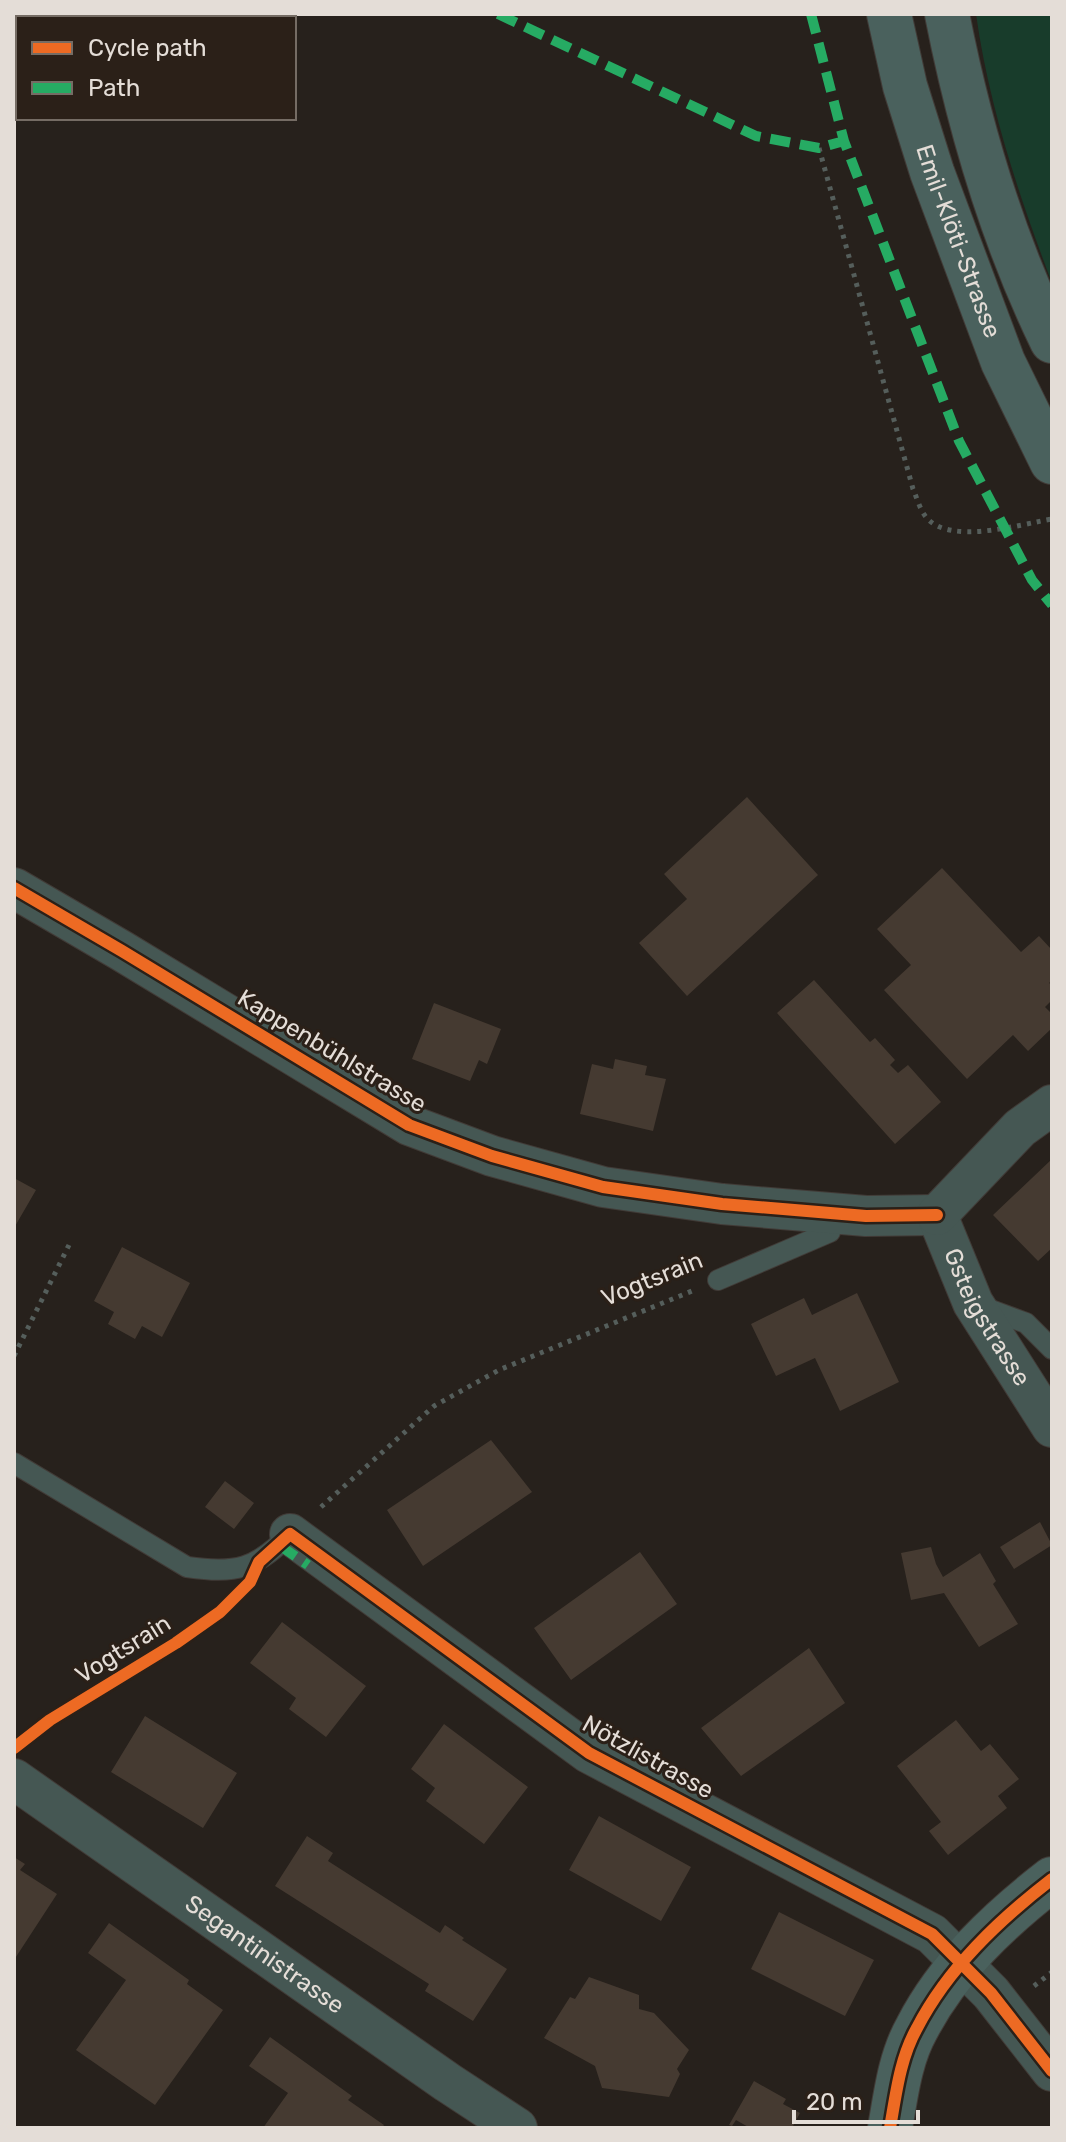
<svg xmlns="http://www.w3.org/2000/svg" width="1066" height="2142" viewBox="0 0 1066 2142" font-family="Rubik,sans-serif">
  <rect width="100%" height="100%" fill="#27211c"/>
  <path fill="#183c2b" d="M976,14H1052V283C1019,196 989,107 976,14Z"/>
  <path fill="#453a31" d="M747,797L818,875L687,996L639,943L687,899L664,874Z
    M942,868L1021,952L1039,936L1052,950V980L1049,983L1052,985V1000L1045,1007L1052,1014V1028L1028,1051L1013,1035L967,1079L884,990L911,965L877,929Z
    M814,980L870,1042L875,1038L895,1060L890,1065L898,1073L908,1065L941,1102L895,1144L777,1013Z
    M434,1003L501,1029L487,1064L479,1060L470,1081L412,1059Z
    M615,1059L647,1066L645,1075L666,1079L653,1131L580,1114L592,1064L613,1069Z
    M1052,1159V1248L1038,1261L993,1215Z
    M14,1178L36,1190L14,1228Z
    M122,1247L190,1283L162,1337L142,1326L135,1339L108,1324L114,1312L94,1301Z
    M857,1293L899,1382L840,1411L815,1358L776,1376L751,1324L804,1298L812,1315Z
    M491,1440L532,1492L423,1566L387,1510Z
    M225,1481L254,1503L234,1529L205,1507Z
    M1040,1522L1052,1545L1014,1569L1000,1547Z
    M931,1547L936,1564L943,1577L980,1553L996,1581L993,1584L1018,1624L979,1647L944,1593L911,1600L901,1553Z
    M640,1552L677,1604L571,1680L534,1628Z
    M282,1622L366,1686L326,1737L289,1709L296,1698L250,1663Z
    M809,1648L845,1703L741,1776L701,1728Z
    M145,1716L237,1773L203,1828L111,1772Z
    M956,1720L981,1751L990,1744L1019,1779L998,1796L1007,1808L948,1855L929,1831L941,1822L897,1766Z
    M444,1724L528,1787L484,1844L426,1801L435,1788L411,1769Z
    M599,1816L691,1867L661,1921L569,1870Z
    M307,1836L333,1853L328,1861L440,1933L445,1925L464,1938L462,1940L507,1969L473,2021L425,1991L429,1984L275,1886Z
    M14,1857L25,1864L20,1870L57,1894L14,1960Z
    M779,1912L874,1960L845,2016L751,1969Z
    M109,1923L189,1980L187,1984L223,2010L155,2105L76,2050L126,1980L88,1953Z
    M589,1977L639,1995V2009L654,2013L689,2050L677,2069L680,2074L669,2097L602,2088L595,2066L544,2038L570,1997L575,1999Z
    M270,2037L352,2096L348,2100L384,2125L382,2128H263L288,2093L249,2066Z
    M754,2081L786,2099L783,2104L800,2113L792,2128H750L736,2120L732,2126L729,2125Z"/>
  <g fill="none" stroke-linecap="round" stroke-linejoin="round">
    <g stroke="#413b37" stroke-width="22">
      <path id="lane" d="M718,1280L830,1232L836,1213
        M980,1306L1026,1323L1052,1349
        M14,1463L187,1567C236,1574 256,1569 290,1534"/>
    </g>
    <g stroke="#413b37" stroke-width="42">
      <g id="street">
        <path d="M14,888L122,951L409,1125L492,1156L603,1187L722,1204L866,1216L937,1215"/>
        <path id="s1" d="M937,1215L973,1303L1052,1427"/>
        <path d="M937,1215L1020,1128L1052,1105"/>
        <path d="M290,1534L589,1753L932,1934L991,1993L1052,2071"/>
        <path id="s2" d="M14,1779L447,2082L517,2128"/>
      </g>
    </g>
    <g stroke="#413b37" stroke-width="46">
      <g id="secondary">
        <path id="s3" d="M889,14L905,86L932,172L1003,362L1052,462"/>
        <path d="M947,14C969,126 1002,238 1052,341"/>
        <path d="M890,2128C896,2094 900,2058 917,2028C948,1968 999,1920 1052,1879"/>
      </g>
    </g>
    <path stroke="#555e5b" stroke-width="5" stroke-dasharray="4 6" stroke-linecap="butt" d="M819,148L913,489C917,498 920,510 926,517C949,546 1021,524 1052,519
      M14,1356L69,1245
      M321,1507L434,1406L499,1370L692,1291
      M24,1740C65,1707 111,1682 155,1655C182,1639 210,1623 231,1601
      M1034,1986L1052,1972"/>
    <use href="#lane" stroke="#455753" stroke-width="20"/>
    <use href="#street" stroke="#455753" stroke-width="40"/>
    <use href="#secondary" stroke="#4a615d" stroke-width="44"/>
    <path stroke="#26ab63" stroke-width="10" stroke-dasharray="20 10" stroke-linecap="butt" d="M498,14L756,136L819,148L844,141
      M811,14L844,141L959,441L1032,580L1052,605
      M279,1545L308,1565"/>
    <g stroke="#2b2018" stroke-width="17">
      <path id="cycleway" d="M14,888L122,951L409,1125L492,1156L603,1187L722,1204L866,1216L937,1215
        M14,1748L50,1720L176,1643L220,1612L250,1582L259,1562L290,1534L589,1753L932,1934L991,1993L1052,2071
        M890,2128C896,2094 900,2058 917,2028C948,1968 999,1920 1052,1879"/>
    </g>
    <use href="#cycleway" stroke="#ed6a23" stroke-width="12"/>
  </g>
  <g text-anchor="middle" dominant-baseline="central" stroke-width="6" stroke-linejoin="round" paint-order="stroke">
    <g font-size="24" fill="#e4ddd7" stroke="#2b2018">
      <text stroke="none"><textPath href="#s3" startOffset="238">Emil-Klöti-Strasse</textPath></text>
      <text transform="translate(332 1051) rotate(31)">Kappenbühlstrasse</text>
      <text transform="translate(652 1279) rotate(-22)">Vogtsrain</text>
      <text stroke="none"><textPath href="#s1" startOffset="114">Gsteigstrasse</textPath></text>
      <text transform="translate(123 1649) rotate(-32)">Vogtsrain</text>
      <text transform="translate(648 1757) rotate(29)">Nötzlistrasse</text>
      <text stroke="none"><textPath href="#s2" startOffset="306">Segantinistrasse</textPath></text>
    </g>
  </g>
  <rect width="1066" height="2142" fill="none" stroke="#e4ddd7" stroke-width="32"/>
  <rect x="16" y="16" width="280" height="104" fill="#2b2018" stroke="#756c64" stroke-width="2"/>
  <rect x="32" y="42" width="40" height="12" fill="#ed6a23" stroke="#756c64" stroke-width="2"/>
  <text x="88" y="56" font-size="24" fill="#e4ddd7">Cycle path</text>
  <rect x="32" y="82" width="40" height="12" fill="#26ab63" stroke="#756c64" stroke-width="2"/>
  <text x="88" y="96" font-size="24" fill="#e4ddd7">Path</text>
  <path d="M794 2110v12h124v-12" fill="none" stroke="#e4ddd7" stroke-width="4"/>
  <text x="806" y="2110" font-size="24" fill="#e4ddd7" stroke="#2b2018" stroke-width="6" paint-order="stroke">20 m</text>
</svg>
